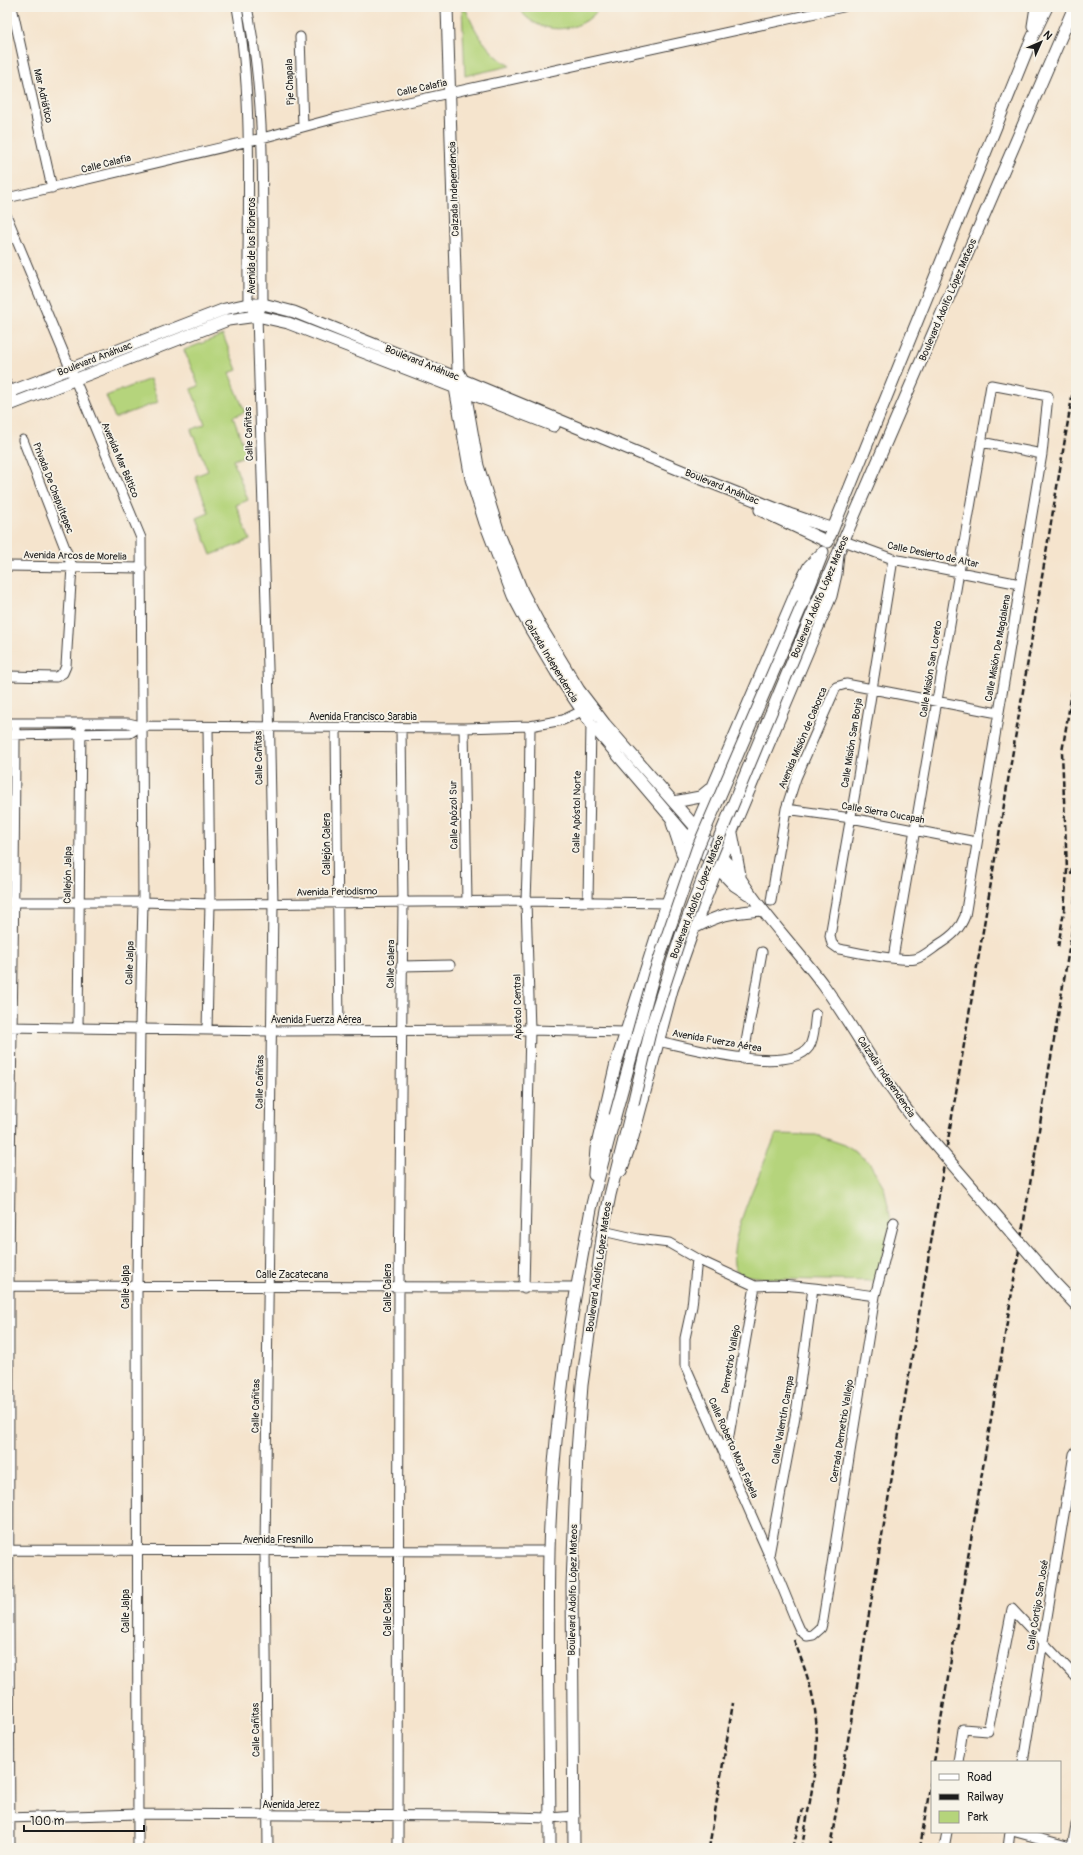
<svg xmlns="http://www.w3.org/2000/svg" width="1083" height="1855" viewBox="0 0 1083 1855" font-family="Pangolin,sans-serif">
  <rect width="100%" height="100%" fill="#f7f3e8"/>
  <filter id="ink" filterUnits="userSpaceOnUse"><feTurbulence type="fractalNoise" baseFrequency=".025" numOctaves="2"/><feDisplacementMap in="SourceGraphic" scale="8" xChannelSelector="R" yChannelSelector="G"/><feConvolveMatrix kernelMatrix="1 2 1 2 8 2 1 2 1" color-interpolation-filters="sRGB"/></filter>
  <filter id="wash" filterUnits="userSpaceOnUse"><feTurbulence type="fractalNoise" baseFrequency=".012" numOctaves="4" result="noise"/><feDisplacementMap in="SourceGraphic" scale="16" xChannelSelector="R" yChannelSelector="G"/><feGaussianBlur stdDeviation="0.9" result="paint"/><feColorMatrix in="noise" values="0 0 0 0 0 0 0 0 0 0 0 0 0 0 0 0 0 1.4 0 .05"/><feComposite in="paint" operator="in"/></filter>
  <g filter="url(#wash)">
    <rect width="100%" height="100%" fill="#f5e4cd"/>
    <path fill="#b5d47b" stroke="#68784c" d="M462,7H465C474,31 488,53 510,66L465,76Z
      M518,7H600C582,35 536,37 518,7Z
      M223,335L237,370L229,373L245,412L233,417L247,455L233,460L248,500L236,505L250,540L211,555L197,518L209,513L195,476L208,471L191,430L205,424L191,389L199,386L184,350Z
      M150,379L158,402L115,418L106,396Z
      M776,1134L816,1135L845,1145L869,1162L884,1187L891,1220L877,1281L774,1279L741,1275C738,1272 735,1269 734,1265C729,1233 764,1166 776,1134Z"/>
  </g>
  <g filter="url(#ink)">
    <g fill="none" stroke-linecap="round" stroke-linejoin="round">
      <g stroke="#3d3a37" stroke-width="11">
        <path id="minor" d="M12,7L52,188
          M237,7C254,103 247,206 248,304L257,316
          M247,7C267,104 262,205 263,304L260,310
          M300,37L303,127
          M7,198L262,138L340,117L843,7
          M7,217L141,538L143,902L140,1028L137,1286L138,1848
          M257,316L269,700L273,904L265,1550L268,1848
          M7,384L15,403
          M981,442L1042,454
          M844,541L893,559L1020,584
          M893,559L858,776L830,936L832,944L839,949C856,952 900,962 915,959C924,957 933,948 941,943C952,936 960,929 965,916L1042,454L1048,396L991,385L893,958
          M7,566L142,568
          M7,676L56,677L63,673L66,666L72,566L23,440
          M7,723H128L141,726L464,728L530,726L563,720L582,711
          M336,728L339,1031
          M464,728L467,902
          M7,735L130,733L141,726
          M786,809L851,818L976,842
          M588,901L591,724
          M771,901L786,809L796,778L836,687L846,684L998,713
          M7,902H143L210,904L526,901L667,903
          M401,966L450,965
          M7,1027L272,1031L530,1030L625,1032
          M78,1028L81,723
          M207,1029L210,904L208,727
          M658,1041C688,1047 788,1076 809,1047C815,1038 814,1024 816,1014
          M743,1059L762,952
          M603,1231L638,1239L669,1243L697,1259L755,1286
          M697,1259L692,1306L685,1338V1365L769,1555L796,1621L800,1630L807,1636L813,1635L821,1628L823,1620L875,1296L894,1222
          M7,1286L577,1287
          M524,1288L530,1030L526,901L529,817L530,726
          M725,1458L755,1286C794,1283 835,1291 875,1296
          M7,1550L549,1551
          M769,1555L797,1406L813,1288
          M1012,1609L1076,1677
          M958,1762L963,1729L988,1731L1012,1609
          M1023,1762L1074,1454L1076,1451
          M7,1818L138,1814L475,1816L550,1818L575,1816
          M1016,1832L1074,1848
          M10,1848C9,1661 8,1475 9,1288C10,1100 15,911 15,723
          M398,1848L399,1286L403,902L401,728
          M944,1848L947,1832
          M1008,1848L1010,1832
          M1072,1848L1076,1825"/>
      </g>
      <g stroke="#3d3a37" stroke-width="13">
        <path id="major" d="M447,7L458,371L463,380L478,466L500,536L522,591L541,627L579,690L605,724L740,878C764,917 797,949 824,986C859,1035 887,1090 928,1136
          M1033,26L1036,7
          M454,382L471,479L485,523L513,596L531,630L556,672L591,724L690,840L734,885L748,894
          M7,393L225,309L248,304H263L294,312L463,380L699,478L792,515L833,529
          M7,406L228,320L257,316L288,323L554,426
          M760,510L828,542
          M830,536L1032,38L1047,7
          M803,603L822,555
          M814,609L1074,7
          M674,802L700,797L711,788
          M672,823L683,856
          M732,833L740,875
          M694,928C722,913 731,913 762,910
          M621,1171L633,1137L672,990L694,928L732,831L831,596L836,574L838,554
          M594,1175L596,1149L616,1063L667,903L696,826L800,583L809,566L823,552
          M1052,1280L1076,1305
          M550,1848C550,1749 547,1650 549,1551C552,1437 569,1321 591,1209C598,1178 607,1147 615,1116
          M574,1848L572,1585L577,1452L582,1385L603,1231L610,1195L633,1104"/>
      </g>
      <use href="#minor" stroke="#fff" stroke-width="9"/>
      <use href="#major" stroke="#fff" stroke-width="11"/>
      <path stroke="#1c1c1c" stroke-width="2.5" stroke-dasharray="6 3" stroke-linecap="butt" d="M1071,874L1076,843
        M1064,911L1067,870L1062,752L1076,668
        M1074,912L1076,888
        M1058,947L1065,905
        M794,1640C804,1666 814,1692 816,1720C820,1762 808,1806 802,1848
        M934,1762L1076,907
        M709,1848L733,1703
        M793,1848L803,1809
        M830,1848L1076,373
        M920,1848L932,1774"/>
      <g stroke="#3d3a37" stroke-width="13" stroke-linecap="butt">
        <path id="major-bridge" d="M633,1104L652,1024L681,935L709,862L814,609
          M615,1116L654,974L697,849L803,603
          M928,1136L1052,1280"/>
      </g>
      <use href="#major-bridge" stroke="#fff" stroke-width="11"/>
    </g>
  </g>
  <g text-anchor="middle" dominant-baseline="central" stroke-width="3.5" stroke-linejoin="round" paint-order="stroke">
    <g font-size="10" fill="#1c1c1c" stroke="#f7f3e8">
      <text transform="translate(290 82) rotate(-92)">Pje Chapala</text>
      <text transform="translate(422 88) rotate(-12)">Calle Calafia</text>
      <text transform="translate(43 96) rotate(77)">Mar Adriático</text>
      <text transform="translate(106 164) rotate(-14)">Calle Calafia</text>
      <text transform="translate(454 189) rotate(-92)">Calzada Independencia</text>
      <text transform="translate(252 246) rotate(-90)">Avenida de los Pioneros</text>
      <text transform="translate(948 300) rotate(-67)">Boulevard Adolfo López Mateos</text>
      <text transform="translate(95 359) rotate(-21)">Boulevard Anáhuac</text>
      <text transform="translate(422 363) rotate(22)">Boulevard Anáhuac</text>
      <text transform="translate(249 434) rotate(-92)">Calle Cañitas</text>
      <text transform="translate(120 460) rotate(67)">Avenida Mar Báltico</text>
      <text transform="translate(722 487) rotate(22)">Boulevard Anáhuac</text>
      <text transform="translate(53 488) rotate(69)">Privada De Chapultepec</text>
      <text transform="translate(933 555) rotate(12)">Calle Desierto de Altar</text>
      <text transform="translate(75 556) rotate(1)">Avenida Arcos de Morelia</text>
      <text transform="translate(820 597) rotate(-67)">Boulevard Adolfo López Mateos</text>
      <text transform="translate(998 648) rotate(-80)">Calle Misión De Magdalena</text>
      <text transform="translate(551 661) rotate(59)">Calzada Independencia</text>
      <text transform="translate(931 669) rotate(-81)">Calle Misión San Loreto</text>
      <text x="363" y="717">Avenida Francisco Sarabia</text>
      <text transform="translate(803 738) rotate(-67)">Avenida Misión de Caborca</text>
      <text transform="translate(852 743) rotate(-81)">Calle Misión San Borja</text>
      <text transform="translate(259 758) rotate(-91)">Calle Cañitas</text>
      <text transform="translate(577 812) rotate(-89)">Calle Apóstol Norte</text>
      <text transform="translate(883 813) rotate(10)">Calle Sierra Cucapah</text>
      <text transform="translate(454 815) rotate(-91)">Calle Apózol Sur</text>
      <text transform="translate(327 844) rotate(-90)">Callejón Calera</text>
      <text transform="translate(68 875) rotate(-89)">Callejón Jalpa</text>
      <text transform="translate(337 892) rotate(-1)">Avenida Periodismo</text>
      <text transform="translate(697 897) rotate(-69)">Boulevard Adolfo López Mateos</text>
      <text transform="translate(130 963) rotate(-88)">Calle Jalpa</text>
      <text transform="translate(391 964) rotate(-89)">Calle Calera</text>
      <text transform="translate(518 1007) rotate(-91)">Apóstol Central</text>
      <text x="316" y="1020">Avenida Fuerza Aérea</text>
      <text transform="translate(717 1041) rotate(10)">Avenida Fuerza Aérea</text>
      <text transform="translate(886 1077) rotate(56)">Calzada Independencia</text>
      <text transform="translate(260 1082) rotate(-89)">Calle Cañitas</text>
      <text transform="translate(599 1267) rotate(-82)">Boulevard Adolfo López Mateos</text>
      <text x="292" y="1275">Calle Zacatecana</text>
      <text transform="translate(126 1287) rotate(-90)">Calle Jalpa</text>
      <text transform="translate(388 1288) rotate(-90)">Calle Calera</text>
      <text transform="translate(731 1359) rotate(-80)">Demetrio Vallejo</text>
      <text transform="translate(256 1406) rotate(-89)">Calle Cañitas</text>
      <text transform="translate(783 1420) rotate(-80)">Calle Valentín Campa</text>
      <text transform="translate(842 1431) rotate(-81)">Cerrada Demetrio Vallejo</text>
      <text transform="translate(733 1448) rotate(66)">Calle Roberto Mora Fabela</text>
      <text x="278" y="1540">Avenida Fresnillo</text>
      <text transform="translate(573 1590) rotate(-89)">Boulevard Adolfo López Mateos</text>
      <text transform="translate(1038 1605) rotate(-81)">Calle Cortijo San José</text>
      <text transform="translate(126 1611) rotate(-90)">Calle Jalpa</text>
      <text transform="translate(388 1612) rotate(-90)">Calle Calera</text>
      <text transform="translate(256 1730) rotate(-91)">Calle Cañitas</text>
      <text x="291" y="1805">Avenida Jerez</text>
    </g>
  </g>
  <rect width="1083" height="1855" fill="none" stroke="#f7f3e8" stroke-width="24"/>
  <rect x="931" y="1761" width="130" height="72" fill="#f7f3e8" stroke="#9f9d96"/>
  <rect x="939" y="1774" width="20" height="6" fill="#ffffff" stroke="#9f9d96"/>
  <text x="967" y="1781" font-size="12" fill="#1c1c1c">Road</text>
  <rect x="939" y="1794" width="20" height="6" fill="#1c1c1c" stroke="#9f9d96"/>
  <text x="967" y="1801" font-size="12" fill="#1c1c1c">Railway</text>
  <rect x="939" y="1811" width="20" height="12" fill="#b5d47b" stroke="#9f9d96"/>
  <text x="967" y="1821" font-size="12" fill="#1c1c1c">Park</text>
  <g transform="translate(1041 42) rotate(45)" stroke="#f7f3e8" stroke-width="3" paint-order="stroke">
  <path d="M0-3L7 15L0 10L-7 15Z" fill="#1c1c1c"/>
  <text y="-6" font-size="11" font-weight="bold" text-anchor="middle" fill="#1c1c1c">N</text>
  </g>
  <path d="M24 1825v6h120v-6" fill="none" stroke="#1c1c1c" stroke-width="2"/>
  <text x="30" y="1825" font-size="12" fill="#1c1c1c" stroke="#f7f3e8" stroke-width="3" paint-order="stroke">100 m</text>
</svg>
